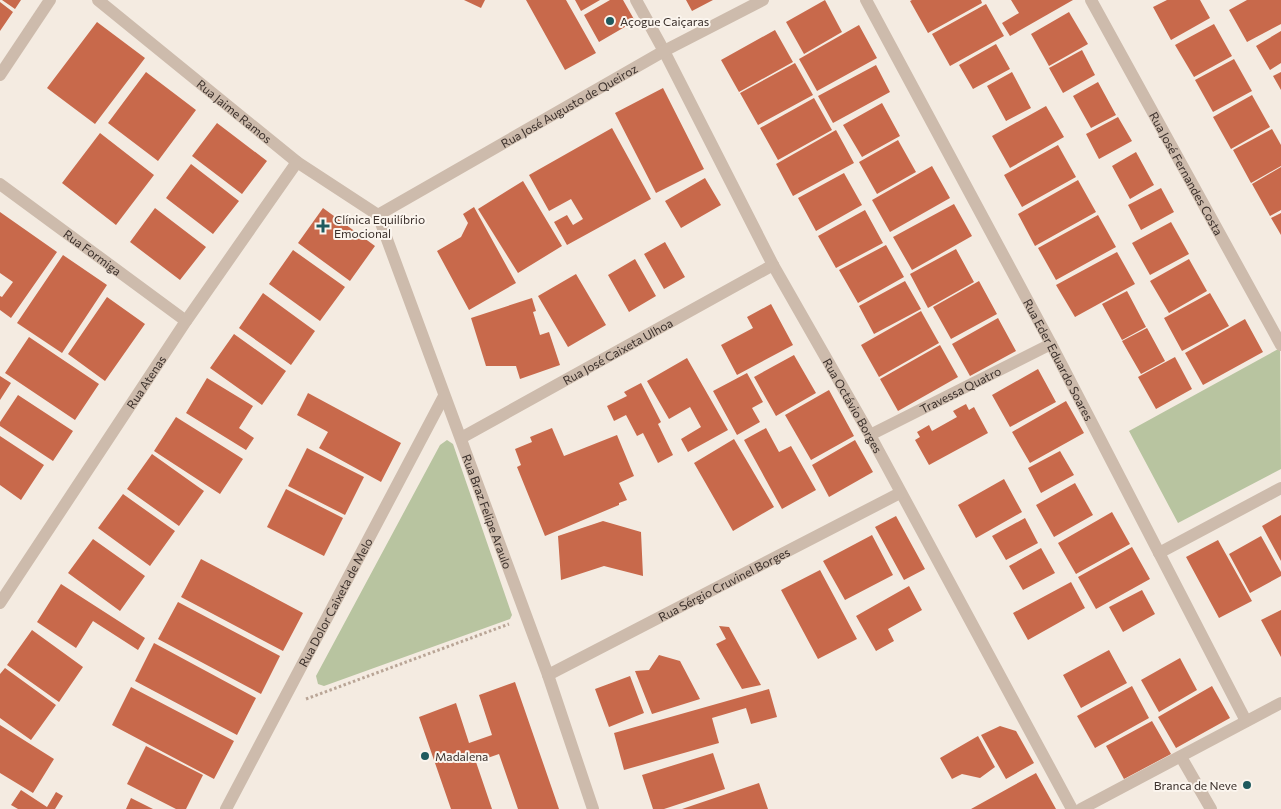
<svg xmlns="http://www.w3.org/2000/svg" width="1281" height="809" viewBox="0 0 1281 809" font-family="Commissioner,sans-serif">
  <rect width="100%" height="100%" fill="#f4ebe1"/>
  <path fill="#b8c4a0" d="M1280,348L1281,469L1178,523L1129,431Z
    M447,440L453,444L512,615L510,619L324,686L318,684L316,676L440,445Z"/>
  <path fill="#c8694b" d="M2,0H21L15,9Z
    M464,0H485L481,8Z
    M526,0H566L596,53L565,70Z
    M575,0H600L581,11Z
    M610,0H623L635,21L599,42L584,15Z
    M686,0H713L692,11Z
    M825,0L842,32L804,54L786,22Z
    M912,0H981L982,3L928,33L910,1Z
    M1011,0H1073L1010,36L1002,23L1019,13Z
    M1167,0H1200L1210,18L1171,40L1153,7Z
    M1247,0H1281V24L1247,42L1229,10Z
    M0,2L13,12L0,31Z
    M986,4L1004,36L950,66L932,34Z
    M1069,12L1088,44L1049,66L1031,34Z
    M97,22L145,58L95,124L47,88Z
    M1214,24L1232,56L1194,77L1175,45Z
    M859,25L877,58L817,91L799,59Z
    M775,30L793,62L739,92L721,60Z
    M1281,31V63L1270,70L1256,46Z
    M996,44L1010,69L973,89L959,65Z
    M1082,50L1095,75L1063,93L1049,68Z
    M1234,59L1252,91L1213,112L1195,80Z
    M795,63L813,95L758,125L740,93Z
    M876,65L890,92L833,123L818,96Z
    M146,72L196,110L158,161L108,123Z
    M1012,72L1031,108L1006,121L987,86Z
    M1281,72V90L1273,76Z
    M1098,82L1116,115L1091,128L1073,96Z
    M663,88L704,169L656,193L615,113Z
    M1252,95L1270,127L1231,149L1213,117Z
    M814,98L832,130L778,160L760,128Z
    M882,103L900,136L862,157L843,125Z
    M1046,106L1064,137L1010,168L992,136Z
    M1118,117L1132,141L1099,159L1086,134Z
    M217,123L267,161L242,194L192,156Z
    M612,128L651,199L567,245L554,222L567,215L573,225L583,219L571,199L549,211L529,175Z
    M1272,129L1281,145V166L1251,183L1233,150Z
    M836,130L854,163L793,196L776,164Z
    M100,133L154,175L116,225L62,183Z
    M898,140L916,172L877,194L859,162Z
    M1058,145L1076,177L1022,207L1004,175Z
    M1136,152L1154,185L1130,199L1112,166Z
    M191,164L239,201L213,234L166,198Z
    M932,166L950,198L890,232L872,200Z
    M1281,167V210L1270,216L1252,184Z
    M844,173L862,205L816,231L798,198Z
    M705,178L721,205L681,228L665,201Z
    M1078,180L1096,212L1035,246L1018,214Z
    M523,181L562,246L518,273L478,209Z
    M1161,188L1174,212L1141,230L1128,205Z
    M954,204L972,236L912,270L893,237Z
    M474,207L516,283L469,310L437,251L461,237L468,223L463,214Z
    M155,208L206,247L180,280L130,242Z
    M323,208L375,246L350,281L298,243Z
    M865,210L883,243L836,268L818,236Z
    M0,212L57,252L11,318L0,310V296L2,297L13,282L0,273Z
    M1281,213V235L1271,218Z
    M1098,215L1116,247L1056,280L1038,248Z
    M1171,222L1189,254L1150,275L1132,243Z
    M665,242L685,277L664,289L644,254Z
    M886,245L904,277L858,303L839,270Z
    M956,249L974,282L928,308L910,274Z
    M293,250L345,287L320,321L269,284Z
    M1117,252L1135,284L1075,317L1056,285Z
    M63,255L107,285L62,353L17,323Z
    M635,259L656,296L629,312L608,275Z
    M1189,259L1207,291L1169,313L1150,281Z
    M576,274L606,325L568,347L538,296Z
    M905,281L921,309L874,334L859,306Z
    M979,281L997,314L951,339L933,307Z
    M1127,291L1146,327L1122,340L1102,304Z
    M263,293L315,331L291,365L239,328Z
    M1210,293L1229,326L1182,351L1164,318Z
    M107,297L145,324L105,381L68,354Z
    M532,298L536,311L533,312L540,335L549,332L560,365L520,379L516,366H486L471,318Z
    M771,304L793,345L737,375L721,345L753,328L747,317Z
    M921,311L939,343L879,377L861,345Z
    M998,318L1016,351L970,376L952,344Z
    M1245,319L1263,352L1203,385L1185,353Z
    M1147,328L1165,361L1141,374L1122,341Z
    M234,334L286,371L262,405L210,368Z
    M29,337L99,384L75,420L5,373Z
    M940,345L958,377L898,411L880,379Z
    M794,355L816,393L776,416L754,377Z
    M1175,357L1192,389L1156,409L1138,377Z
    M687,358L728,430L688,452L681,439L701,427L690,407L669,419L647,381Z
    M1038,369L1056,402L1010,427L992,395Z
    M747,373L763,402L752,408L760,422L737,435L713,391Z
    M0,376L11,383L0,400Z
    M207,378L253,406L239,428L254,438L246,450L186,413Z
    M641,383L661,422L658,424L673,455L658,463L643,433L637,436L626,415L614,421L607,406L627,396L624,392Z
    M829,390L854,436L811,460L785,415Z
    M308,393L401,443L381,482L319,448L328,432L297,415Z
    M18,395L73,431L53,461L0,426V422Z
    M1066,401L1084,433L1030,463L1012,432Z
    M966,404L969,410L974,407L988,433L929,465L915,440L920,437L917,432L929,425L932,431L957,417L953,411Z
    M176,417L243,459L220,494L154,451Z
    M552,428L564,456L617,435L634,476L619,483L627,500L619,503V505L545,536L517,467L521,465L515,449L532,442L530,437Z
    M766,428L779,452L791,446L816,490L782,509L744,440Z
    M0,436L44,465L21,500L0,485Z
    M734,439L774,507L733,531L694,463Z
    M855,440L873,472L829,497L812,465Z
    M307,448L364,477L345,515L288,486Z
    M1060,451L1074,475L1041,493L1028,468Z
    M152,454L204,491L179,526L127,489Z
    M1004,479L1022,512L976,538L958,505Z
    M1075,483L1093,515L1054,537L1036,505Z
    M286,489L343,518L324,556L267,527Z
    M123,494L175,531L150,566L98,528Z
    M1112,512L1130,544L1076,574L1058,543Z
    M1281,515V561L1262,526Z
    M896,516L925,569L904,580L875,527Z
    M1025,518L1038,543L1006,560L992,536Z
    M603,521L641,532L643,576L604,566L561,580L558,536Z
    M872,535L893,575L845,600L823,561Z
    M1261,536L1281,572V576L1250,593L1229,554Z
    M93,539L145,576L120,611L68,573Z
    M1218,540L1252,601L1219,618L1186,557Z
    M1132,547L1150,579L1096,609L1078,577Z
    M1041,548L1055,573L1023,590L1009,566Z
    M201,559L303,613L283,651L181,597Z
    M820,570L857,639L818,659L781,590Z
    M1071,582L1085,608L1028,640L1013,613Z
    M61,584L145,638L138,650L93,621L76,648L37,622Z
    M909,586L922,610L888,629L894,641L876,651L856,616Z
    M1142,590L1155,614L1123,632L1109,607Z
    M178,602L280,656L261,694L158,639Z
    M1281,610V657L1261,620Z
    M719,626L729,627L761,685L742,689L716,644L726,639Z
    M32,630L83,667L59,702L7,665Z
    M154,643L256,698L237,735L135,681Z
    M1109,650L1127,683L1081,708L1063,675Z
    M659,655L680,661L700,699L652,714L635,671L649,670Z
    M1180,658L1197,690L1159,712L1141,680Z
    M5,668L56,705L31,740L0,718V674Z
    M630,676L644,713L609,727L595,689Z
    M515,682L559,809H518L499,754L476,762L492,809H451L419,717L456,703L469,743L492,735L479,695Z
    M1132,686L1149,718L1095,748L1077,716Z
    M1212,686L1230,718L1176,748L1158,717Z
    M131,687L234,741L214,779L112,725Z
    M769,689L777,717L751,724L746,708L712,718L719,743L624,770L614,733Z
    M1152,721L1171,754L1124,779L1106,746Z
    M0,725L54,759L33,793L0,773Z
    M1000,726L1016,731L1034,763L1006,779L981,735Z
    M978,736L995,767L980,778L962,774L952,779L940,758Z
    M146,746L203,775L186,809H176L127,784Z
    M713,753L725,789L664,809H653L642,775Z
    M1036,773L1056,809H971Z
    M759,783L768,809H682Z
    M21,790L47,807L56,792L63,796L55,809H18L11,805Z
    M131,798L153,809H126Z"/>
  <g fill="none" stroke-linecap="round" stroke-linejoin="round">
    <path stroke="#b9a596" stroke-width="3" stroke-dasharray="2.5 2.5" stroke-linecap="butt" d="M306,699L509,624"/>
    <g stroke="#cdbbac" stroke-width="12">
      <path id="s1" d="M98,0L297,162L378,215"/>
      <path id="s2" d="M636,0L664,51L773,265L870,435L1072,809"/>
      <path id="s3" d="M866,0L1051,344L1246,721"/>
      <path id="s4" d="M1091,0L1281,345"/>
      <path d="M0,75L50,0"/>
      <path id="s5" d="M0,184L186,321"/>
      <path id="s6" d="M378,215L548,675L593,809"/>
      <path id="s7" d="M378,215L664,51L763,0"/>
      <path id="s8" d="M870,435L1051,344"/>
      <path id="s9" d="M461,438L773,265"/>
      <path d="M1159,553L1281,488"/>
      <path id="s10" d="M0,603L186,321L297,162"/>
      <path id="s11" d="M548,675L900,493"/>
      <path d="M1181,757L1211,809"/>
      <path id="s12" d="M226,809L444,396"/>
      <path d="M1081,809L1281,703"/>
    </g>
  </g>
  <g fill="#1f5a5e" stroke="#fbf5ee" stroke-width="2">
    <circle cx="610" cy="21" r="5"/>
    <path d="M320.5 218.5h5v5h5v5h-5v5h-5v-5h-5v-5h5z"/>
    <circle cx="425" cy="756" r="5"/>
    <circle cx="1247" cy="785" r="5"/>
  </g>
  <g text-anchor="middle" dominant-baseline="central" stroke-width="4" stroke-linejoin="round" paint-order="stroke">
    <g font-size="12" fill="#3b302b" stroke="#fbf5ee" text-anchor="start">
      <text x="620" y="21">Açogue Caiçaras</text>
      <text x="334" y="219">Clínica Equilíbrio<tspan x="334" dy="14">Emocional</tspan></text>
      <text x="435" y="756">Madalena</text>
      <text x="1237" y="785" text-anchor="end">Branca de Neve</text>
    </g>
    <g font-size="12" fill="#3b302b" stroke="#fbf5ee">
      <text stroke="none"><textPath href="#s7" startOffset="220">Rua José Augusto de Queiroz</textPath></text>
      <text stroke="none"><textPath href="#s1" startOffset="176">Rua Jaime Ramos</textPath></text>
      <text stroke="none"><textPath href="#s4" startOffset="198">Rua José Fernandes Costa</textPath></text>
      <text stroke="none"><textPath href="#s5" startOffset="115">Rua Formiga</textPath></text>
      <text stroke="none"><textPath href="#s9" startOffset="179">Rua José Caixeta Ulhoa</textPath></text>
      <text stroke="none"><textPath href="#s3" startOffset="408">Rua Eder Eduardo Soares</textPath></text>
      <text stroke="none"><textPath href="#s10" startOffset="265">Rua Atenas</textPath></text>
      <text stroke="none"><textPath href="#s8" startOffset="101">Travessa Quatro</textPath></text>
      <text stroke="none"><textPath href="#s2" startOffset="460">Rua Octávio Borges</textPath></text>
      <text stroke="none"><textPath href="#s6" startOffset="316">Rua Braz Felipe Araulo</textPath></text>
      <text stroke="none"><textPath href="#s11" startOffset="198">Rua Sérgio Cruvinel Borges</textPath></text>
      <text stroke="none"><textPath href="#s12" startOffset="234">Rua Dolor Caixeta de Melo</textPath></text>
    </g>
  </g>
</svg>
